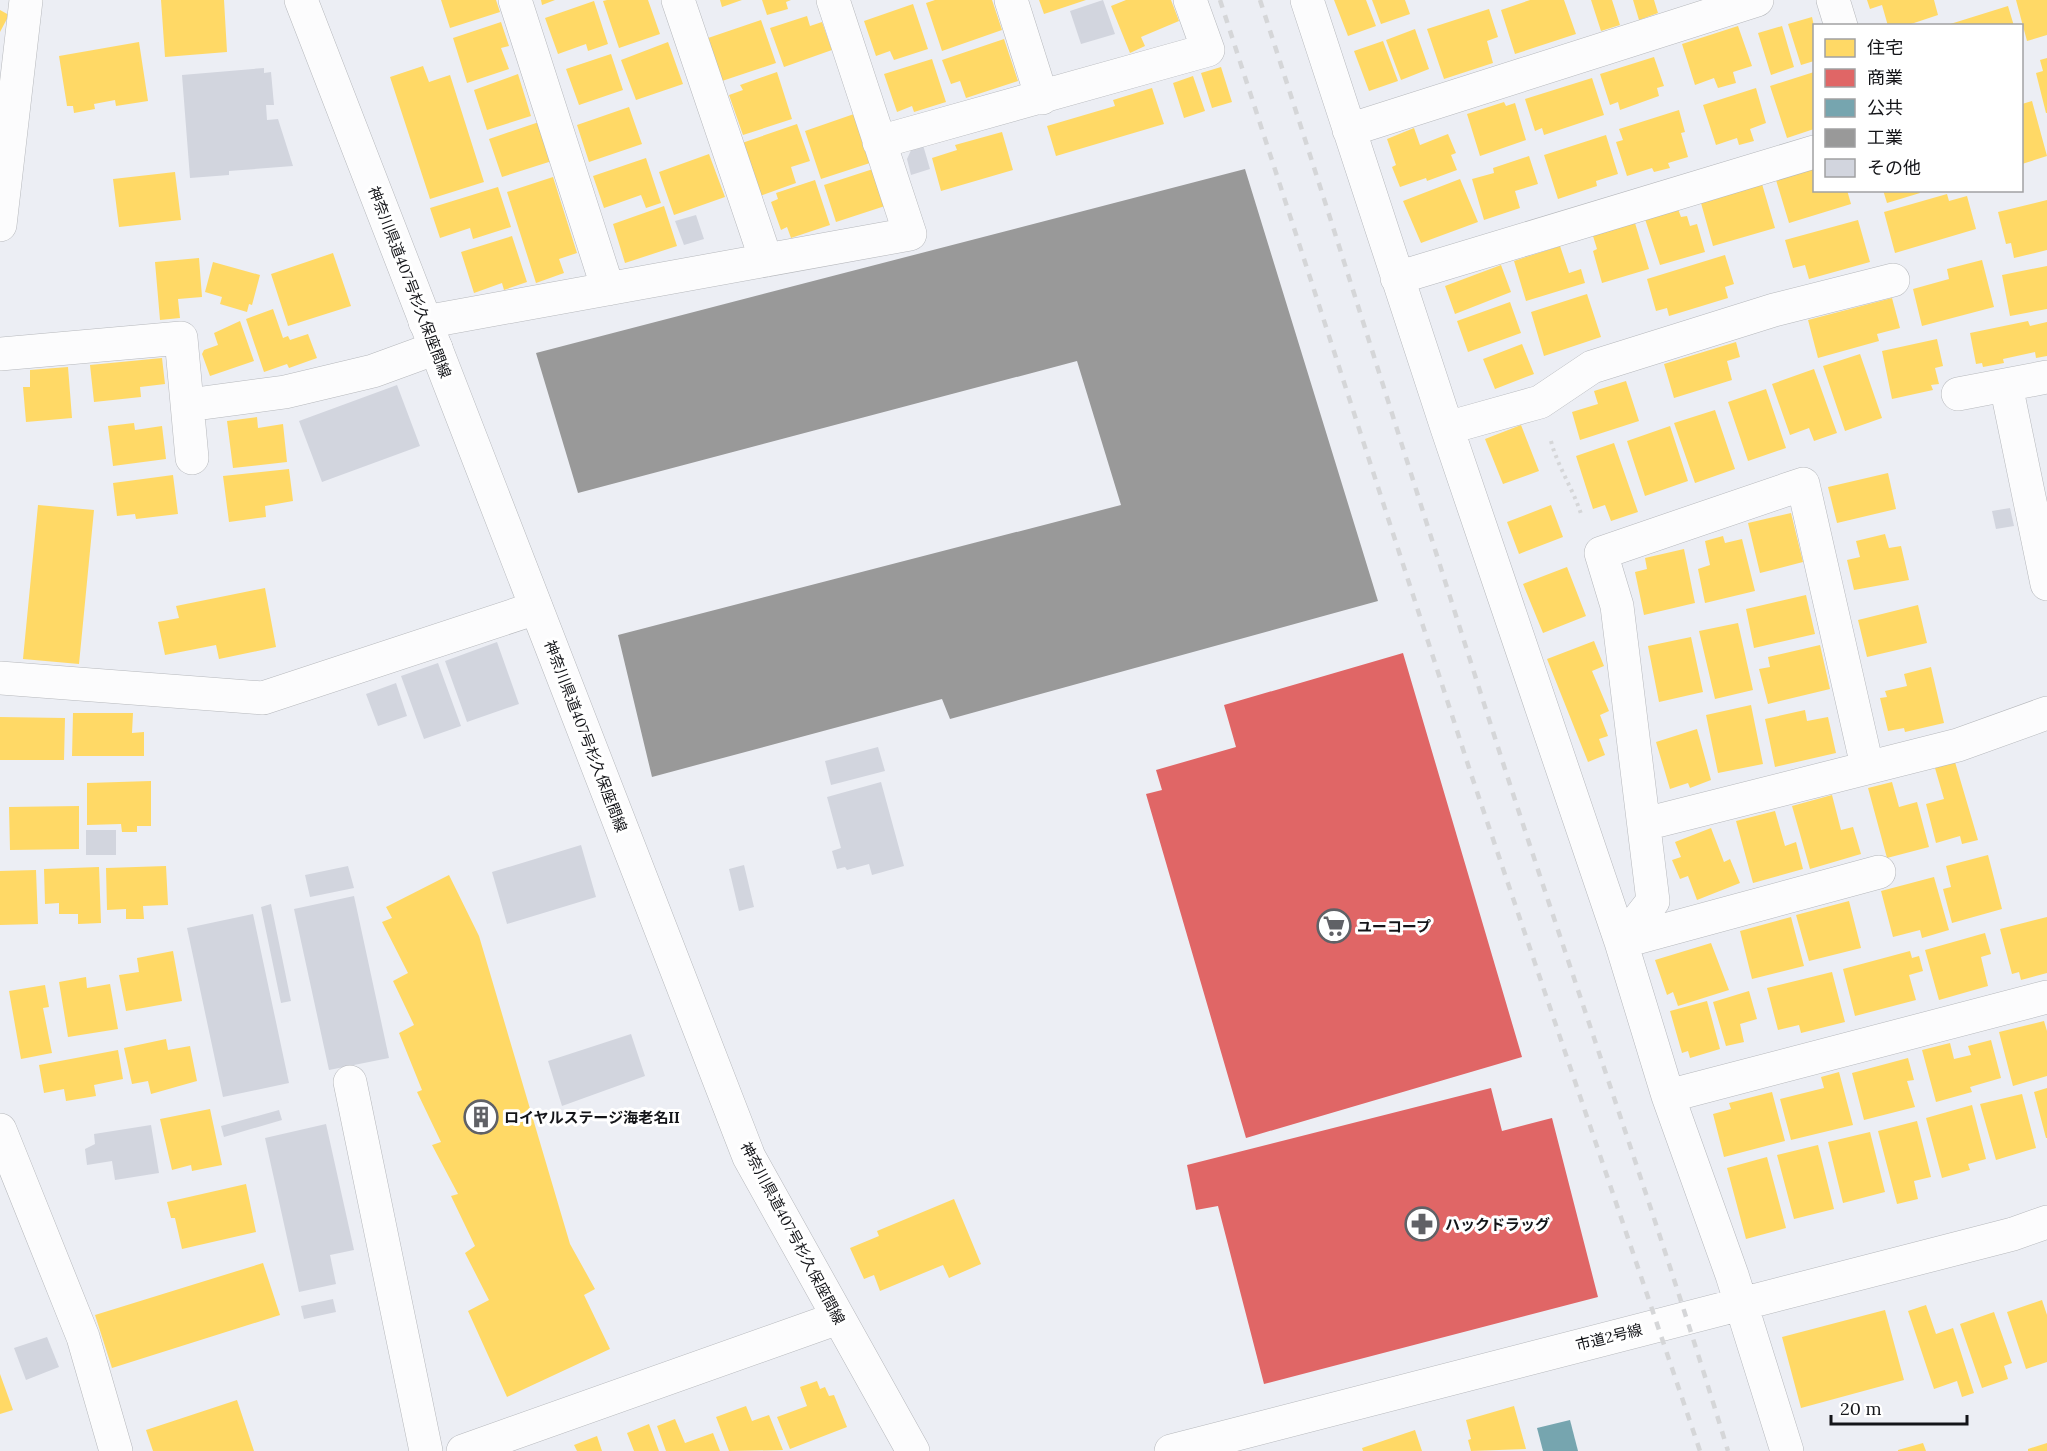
<svg xmlns="http://www.w3.org/2000/svg" width="2047" height="1451" viewBox="0 0 2047 1451" font-family="Lora,'Noto Sans JP',serif">
  <rect width="100%" height="100%" fill="#eceef4"/>
  <path fill="#ffd966" d="M161,0H224L227,52L165,57Z
    M441,0H496L500,12L450,28Z
    M541,0H555L542,5Z
    M607,0H648L660,34L619,48L603,1Z
    M720,0H742L722,7Z
    M762,0H791L786,2L788,9L767,15Z
    M935,0H992L1002,30L942,51L926,3Z
    M1039,0H1086L1044,14Z
    M1126,0H1171L1179,21L1141,37L1145,46L1130,53L1111,6Z
    M1334,0H1366L1376,26L1348,36Z
    M1372,0H1405L1410,14L1381,24Z
    M1530,0H1564L1576,34L1515,54L1501,10Z
    M1591,0H1612L1620,25L1601,31Z
    M1633,0H1654L1658,13L1639,20Z
    M1867,0H1934L1938,15L1905,26H1888L1882,5L1870,9Z
    M2016,0H2047V35L2027,41Z
    M594,1L608,44L588,51L586,44L558,54L545,18Z
    M913,4L928,49L894,60L890,51L876,56L864,21Z
    M2008,6L2014,26H1947V25Z
    M1489,9L1498,37L1487,41L1493,63L1444,79L1427,29Z
    M0,10L9,15L0,32Z
    M807,16L810,26L822,22L832,50L784,67L770,28Z
    M1812,17L1814,26V61L1801,65L1788,24Z
    M761,20L776,63L722,81L708,38Z
    M501,22L509,46L501,48L509,69L467,83L453,38Z
    M1738,26L1752,66L1733,72L1736,83L1718,88L1714,78L1695,85L1682,44Z
    M1782,26L1794,67L1771,75L1758,33Z
    M1415,29L1429,69L1401,80L1386,40Z
    M1004,39L1018,81L966,98L960,81L951,84L942,60Z
    M1383,41L1398,81L1369,91L1354,51Z
    M139,42L148,101L116,106L115,100L94,104L95,109L74,113L73,106H67L59,56Z
    M668,42L683,84L636,100L621,60Z
    M611,54L623,90L579,105L566,69Z
    M1654,57L1664,86L1657,88L1659,96L1620,110L1618,102L1610,105L1600,74Z
    M2047,58V113H2046L2036,73L2043,71L2040,60Z
    M932,59L946,102L914,112L912,106L897,112L884,74Z
    M423,66L429,82L450,75L484,182L430,199L390,77Z
    M1221,67L1232,102L1212,108L1201,73Z
    M777,72L792,119L743,135L729,95L743,90L740,85Z
    M1814,72V129L1787,138L1770,86Z
    M518,74L531,116L487,130L474,90Z
    M1193,76L1205,111L1184,118L1173,83Z
    M1592,78L1604,115L1544,135L1542,128L1535,131L1525,99Z
    M1152,88L1164,124L1056,156L1047,126L1115,106L1113,100Z
    M1756,88L1766,123L1750,129L1754,141L1739,145L1737,138L1716,145L1703,105Z
    M2032,101L2047,156L2022,164V104Z
    M1504,102L1506,106L1515,103L1526,140L1480,156L1467,114Z
    M629,107L642,144L589,162L577,125Z
    M1679,110L1685,132L1681,133L1688,157L1668,163L1670,168L1654,172L1652,168L1627,176L1616,142L1623,140L1619,129Z
    M854,114L870,163L821,179L805,131Z
    M539,122L552,161L502,177L489,139Z
    M797,124L810,161L791,167L796,183L760,196L742,143Z
    M1414,128L1420,145L1448,134L1456,153L1451,155L1457,170L1427,181L1426,178L1400,187L1392,167L1396,165L1387,139Z
    M1002,132L1013,170L941,191L932,158L957,150L955,145Z
    M1606,135L1618,174L1596,181L1597,186L1558,199L1544,155Z
    M709,154L725,197L674,215L659,172Z
    M1529,156L1538,184L1515,191L1520,208L1484,220L1472,179L1494,173L1493,168Z
    M646,158L661,203L646,208L641,195L604,208L593,176Z
    M1814,168V190H1847L1851,204L1789,223L1776,180Z
    M873,169L885,206L836,222L824,185Z
    M175,172L181,220L119,227L113,179Z
    M553,177L577,253L559,259L564,273L536,283L507,192Z
    M1460,179L1478,222L1421,243L1403,201Z
    M815,180L830,225L791,238L787,227L781,230L771,202L778,199L776,193Z
    M1762,184L1775,228L1713,246L1701,203Z
    M498,187L511,227L473,239L470,228L440,238L430,208Z
    M1883,190H1919L1920,193L1887,203Z
    M1947,194L1949,201L1967,196L1976,229L1895,253L1884,212Z
    M2047,200V250L2014,258L2011,243L2006,244L1998,212Z
    M664,206L677,246L625,263L613,224Z
    M1678,209L1681,217L1687,216L1690,226L1697,224L1705,252L1660,265L1645,219Z
    M1858,220L1870,262L1809,279L1805,265L1793,268L1785,240Z
    M1635,223L1649,269L1602,283L1593,251L1597,249L1593,236Z
    M512,236L527,282L504,290L502,283L474,293L461,252Z
    M1560,246L1569,273L1581,269L1585,283L1526,301L1514,261Z
    M333,253L351,306L288,326L271,274Z
    M1725,255L1734,284L1725,287L1728,298L1669,316L1667,308L1656,311L1647,279Z
    M199,258L202,297L178,299L180,318L160,320L155,262Z
    M1982,260L1994,307L1922,326L1913,289L1949,279L1947,269Z
    M213,262L260,275L252,305L249,304L247,312L220,304L222,297L205,292Z
    M1501,265L1511,292L1455,314L1445,286Z
    M2047,266V309L2010,316L2002,275Z
    M1587,294L1601,337L1544,356L1531,312Z
    M1892,298L1900,328L1877,334L1879,341L1818,358L1808,320Z
    M1510,302L1521,333L1468,352L1457,321Z
    M273,309L283,338L288,336L290,340L308,334L317,358L289,368L287,364L264,372L246,319Z
    M240,321L254,361L210,376L202,354L204,350L218,345L214,333Z
    M2028,321L2030,326L2047,322V356L2036,358L2035,352L2003,359L2004,363L1983,367L1982,363L1976,364L1970,333Z
    M1937,339L1943,366L1935,368L1939,384L1931,385L1933,390L1892,399L1882,351Z
    M1736,342L1740,357L1727,361L1732,380L1674,398L1664,364Z
    M1522,344L1534,374L1495,389L1483,359Z
    M1860,354L1882,418L1845,431L1823,366Z
    M162,358L165,384L140,387L141,397L94,402L90,365Z
    M68,367L72,418L26,422L23,387H30V370Z
    M1814,369L1837,433L1814,441L1809,428L1790,435L1772,384Z
    M1626,381L1639,421L1580,440L1572,412L1598,404L1594,391Z
    M1766,389L1786,448L1748,461L1728,402Z
    M1715,410L1735,469L1695,483L1674,423Z
    M257,417L258,428L283,424L287,462L233,468L227,421Z
    M134,423L135,430L162,426L166,459L113,466L108,426Z
    M1521,425L1539,471L1503,484L1485,439Z
    M1670,426L1688,481L1645,496L1627,441Z
    M1614,443L1638,512L1611,521L1605,505L1593,509L1576,456Z
    M289,469L293,501L265,506L266,517L229,522L223,476Z
    M1888,473L1896,509L1837,523L1828,487Z
    M173,475L178,514L136,519L135,514L117,516L113,483Z
    M38,505L94,510L79,664L23,659Z
    M1551,505L1563,537L1519,554L1507,522Z
    M1791,513L1803,562L1760,573L1748,523Z
    M1885,534L1889,548L1901,546L1909,580L1854,590L1847,560L1860,557L1856,541Z
    M1723,536L1725,543L1742,539L1755,591L1705,603L1698,569L1710,565L1705,541Z
    M1684,549L1695,603L1644,615L1635,572L1647,569L1645,558Z
    M1567,567L1586,616L1543,633L1523,584Z
    M265,588L276,647L219,659L216,645L165,655L158,622L179,618L176,606Z
    M1806,595L1815,634L1754,648L1746,609Z
    M1918,605L1927,643L1867,657L1858,620Z
    M1738,623L1753,690L1715,699L1699,631Z
    M1691,637L1703,692L1659,702L1648,646Z
    M1594,641L1604,666L1592,671L1609,711L1600,715L1608,736L1599,739L1605,755L1588,762L1547,659Z
    M1820,645L1830,689L1768,704L1759,669L1770,667L1768,657Z
    M1931,667L1944,723L1905,732L1904,728L1888,731L1880,698L1887,697L1885,691L1907,686L1904,674Z
    M1751,705L1763,764L1718,773L1706,715Z
    M1805,710L1807,721L1828,717L1836,753L1775,767L1765,719Z
    M73,713H133L132,733L144,732V756H72Z
    M0,717L65,718L64,760H0Z
    M1697,729L1711,780L1690,788L1688,783L1670,789L1656,742Z
    M1955,762L1978,840L1962,844L1960,836L1936,843L1926,804L1944,799L1935,768Z
    M151,781V826H137V832H122L121,824L87,825V783Z
    M1892,782L1899,807L1917,802L1929,847L1887,858L1868,788Z
    M1832,795L1841,830L1853,827L1861,854L1810,869L1792,806Z
    M79,806V849L10,850L9,807Z
    M1775,811L1785,846L1796,842L1803,869L1753,883L1736,821Z
    M1711,828L1724,862L1730,859L1740,883L1697,900L1688,876L1680,879L1672,860L1681,857L1675,842Z
    M1988,855L2002,909L1952,923L1943,889L1951,887L1946,866Z
    M166,866L168,905L143,906L144,919H126V909L107,910L106,868Z
    M99,867L101,923L78,924V914H59V903L45,904L44,869Z
    M36,870L38,924L0,925V871Z
    M449,875L479,936L570,1244L595,1289L584,1295L610,1349L507,1397L468,1311L489,1300L465,1253L475,1246L451,1196L458,1194L432,1145L441,1142L417,1092L422,1090L399,1033L414,1025L393,981L408,973L382,922L392,918L386,907Z
    M1934,877L1949,930L1922,938L1920,930L1893,937L1881,891Z
    M1849,901L1861,948L1809,961L1796,915Z
    M1791,917L1804,966L1752,979L1740,931Z
    M2047,917V973L2021,980L2019,972L2012,974L2000,929Z
    M1985,933L1991,954L1981,957L1988,986L1939,1000L1925,950Z
    M1711,943L1729,990L1678,1006L1673,992L1667,995L1655,960Z
    M173,951L182,1001L126,1011L119,975L139,972L137,958Z
    M1910,951L1912,958L1919,956L1923,971L1909,975L1916,1000L1855,1016L1843,969Z
    M1832,972L1845,1022L1801,1033L1799,1025L1778,1030L1767,988Z
    M86,977L87,988L110,984L118,1029L68,1037L59,982Z
    M45,985L49,1007L43,1008L52,1053L21,1059L9,991Z
    M1749,991L1757,1019L1740,1024L1744,1042L1726,1046L1713,1002Z
    M1707,1001L1720,1049L1690,1058L1688,1051L1682,1053L1670,1011Z
    M2044,1021L2047,1031V1076L2013,1086L1999,1032Z
    M166,1039L168,1050L190,1046L197,1081L151,1094L148,1081L132,1084L124,1048Z
    M1991,1040L2001,1078L1970,1087L1972,1092L1936,1102L1922,1050L1950,1043L1954,1059L1971,1055L1968,1046Z
    M118,1050L123,1079L94,1085L96,1096L66,1101L64,1089L44,1093L39,1065Z
    M1908,1058L1914,1080L1907,1081L1915,1107L1864,1120L1852,1073Z
    M1839,1072L1853,1125L1791,1140L1780,1099L1824,1088L1821,1077Z
    M2047,1088V1138H2046L2034,1092Z
    M1772,1092L1785,1141L1724,1157L1713,1114L1731,1109L1729,1103Z
    M2022,1094L2036,1148L1996,1160L1980,1104Z
    M1972,1105L1986,1159L1968,1164L1970,1170L1942,1178L1926,1118Z
    M210,1109L222,1165L192,1171L191,1165L172,1170L160,1119Z
    M1917,1121L1931,1177L1914,1181L1918,1199L1897,1204L1878,1131Z
    M1870,1132L1885,1192L1843,1203L1828,1142Z
    M1818,1145L1834,1209L1794,1219L1777,1155Z
    M1767,1157L1786,1228L1746,1239L1727,1168Z
    M246,1184L256,1232L182,1249L175,1218H171L167,1202Z
    M954,1199L981,1264L949,1278L943,1265L880,1291L874,1275L864,1279L850,1248L879,1236L877,1231Z
    M263,1263L280,1315L112,1368L95,1315Z
    M2042,1300L2047,1315V1362L2026,1369L2007,1312Z
    M1926,1305L1936,1334L1953,1328L1974,1393L1962,1397L1957,1381L1934,1389L1908,1311Z
    M1885,1310L1904,1380L1801,1408L1782,1337Z
    M1994,1312L2012,1363L2004,1366L2008,1379L1982,1388L1960,1324Z
    M0,1374L13,1410L0,1414Z
    M817,1381L820,1389L825,1387L829,1396L834,1395L847,1427L790,1449L777,1417L807,1406L800,1387Z
    M237,1400L254,1451H153L146,1430Z
    M746,1406L752,1421L769,1415L783,1450L729,1451L716,1417Z
    M1514,1406L1526,1449L1471,1451L1468,1440L1471,1439L1466,1420Z
    M675,1419L685,1443L713,1433L720,1451H666L657,1426Z
    M649,1424L659,1451H634L627,1433Z
    M1415,1430L1422,1451H1363L1362,1448Z
    M597,1436L602,1451H577L574,1445Z
    M1923,1443L1926,1451H1898V1450Z
    M2047,1443V1451H2028V1449Z"/>
  <path fill="#e06666" d="M1403,653L1522,1057L1246,1138L1146,794L1162,790L1156,770L1236,747L1224,705Z
    M1491,1088L1502,1131L1552,1118L1598,1297L1264,1384L1218,1206L1196,1210L1187,1165Z"/>
  <path fill="#76a5af" d="M1570,1420L1578,1451H1543L1537,1428Z"/>
  <path fill="#999" d="M1245,169L1378,601L950,719L942,699L652,777L618,635L1121,505L1077,361L578,493L536,353Z"/>
  <path fill="#d2d5de" d="M1103,0L1115,34L1081,44L1070,11Z
    M264,68V73L271,72L274,105H266L267,120L278,119L293,166L229,171V175L190,178L182,75Z
    M923,145L930,169L911,175L907,159L912,148Z
    M696,215L704,239L684,245L675,221Z
    M397,385L420,446L322,482L299,421Z
    M2010,508L2014,526L1996,529L1992,511Z
    M497,642L519,704L467,722L445,661Z
    M438,663L461,726L424,739L401,676Z
    M396,683L407,716L378,726L366,694Z
    M878,747L885,771L831,785L825,761Z
    M881,782L904,866L872,875L869,864L847,870L845,867L837,869L832,851L841,848L827,797Z
    M86,830H116V855H86Z
    M581,845L596,897L507,924L492,872Z
    M744,865L754,907L739,911L729,869Z
    M348,866L354,888L310,897L305,875Z
    M354,896L389,1058L329,1070L294,909Z
    M271,904L291,1001L281,1003L261,907Z
    M253,914L289,1083L223,1097L187,928Z
    M631,1034L645,1076L562,1106L548,1061Z
    M279,1110L282,1120L224,1137L221,1126Z
    M326,1124L354,1250L330,1255L336,1284L299,1292L265,1138Z
    M151,1125L159,1173L115,1180L112,1161L87,1165L85,1149L95,1144L94,1134Z
    M333,1299L336,1312L304,1319L301,1306Z
    M47,1337L59,1367L26,1380L14,1348Z"/>
  <g fill="none" stroke-linecap="round" stroke-linejoin="round">
    <g stroke="#b6b8bc" stroke-width="34">
      <path id="minor" d="M515,0L608,289
        M678,0L766,260
        M1011,0L1042,98
        M1307,0L1447,428L1621,942L1668,1096L1732,1275L1787,1451
        M1833,0L1841,26
        M1349,130L1757,0
        M879,142L1208,50L1190,0
        M0,225L26,0
        M1397,278L1814,152
        M425,322L910,234L833,0
        M0,354L181,338L192,458
        M2006,385L2047,584
        M1958,394L2047,377
        M188,405L285,392L373,371L436,348
        M1447,428L1540,402L1592,367L1774,310L1893,280
        M0,678L263,698L536,608
        M1645,824L1958,745L2047,713
        M1621,942L1653,901L1617,606L1601,553L1803,484L1867,766
        M1621,942L1879,872
        M350,1082L426,1451
        M1668,1096L2047,997
        M0,1130L83,1337L116,1451
        M463,1451L838,1318
        M1171,1451L2013,1234L2047,1222"/>
    </g>
    <g stroke="#b6b8bc" stroke-width="34">
      <path id="major" d="M301,0L749,1157L913,1451"/>
    </g>
    <path stroke="#d5d6d8" stroke-width="4" stroke-dasharray="3 4.5" stroke-linecap="butt" d="M1551,441C1558,468 1574,490 1582,517"/>
    <use href="#minor" stroke="#fcfcfd" stroke-width="33"/>
    <use href="#major" stroke="#fcfcfd" stroke-width="33"/>
    <path stroke="#d5d6d8" stroke-width="4.5" stroke-dasharray="8 8" stroke-linecap="butt" d="M1220,0L1472,777L1700,1451
      M1260,0C1343,255 1422,511 1504,766C1578,995 1658,1221 1728,1451"/>
  </g>
  <defs>
    <g id="supermarket-ring" transform="scale(1.725)"><circle r="9.5" fill="#fff" stroke="#606166" stroke-width="1.5"/><path d="M-6-5.5h2.5l.6 2H6L4.5 2H-2.5L-4.4-4H-6ZM-1.5 3.2a1.3 1.3 0 1 0 .1 0ZM3 3.2a1.3 1.3 0 1 0 .1 0Z" fill="#606166"/></g>
    <g id="building-ring" transform="scale(1.725)"><circle r="9.5" fill="#fff" stroke="#606166" stroke-width="1.5"/><path d="M-4-6H4V6H1V3H-1V6H-4ZM-2.5-4.3h1.7v1.8h-1.7ZM.8-4.3h1.7v1.8H.8ZM-2.5-1h1.7V.8h-1.7ZM.8-1h1.7V.8H.8Z" fill="#606166"/></g>
    <g id="pharmacy-ring" transform="scale(1.725)"><circle r="9.5" fill="#fff" stroke="#606166" stroke-width="1.5"/><path d="M-2-6h4v4h4v4h-4v4h-4v-4h-4v-4h4Z" fill="#606166"/></g>
  </defs>
  <g fill-rule="evenodd">
    <use href="#supermarket-ring" x="1334" y="926"/>
    <use href="#building-ring" x="481" y="1117"/>
    <use href="#pharmacy-ring" x="1422" y="1224"/>
  </g>
  <g text-anchor="middle" dominant-baseline="central" stroke-width="6" stroke-linejoin="round" paint-order="stroke">
    <g font-size="15" fill="#141519" stroke="#fff">
      <text transform="translate(410 282) rotate(69)">神奈川県道407号杉久保座間線</text>
      <text transform="translate(586 736) rotate(69)">神奈川県道407号杉久保座間線</text>
      <text transform="translate(793 1233) rotate(62)">神奈川県道407号杉久保座間線</text>
      <text transform="translate(1609 1337) rotate(-14)">市道2号線</text>
    </g>
    <g font-size="15" font-weight="bold" fill="#141519" stroke="#fff" text-anchor="start">
      <text x="1357" y="926">ユーコープ</text>
      <text x="504" y="1117">ロイヤルステージ海老名II</text>
      <text x="1445" y="1224">ハックドラッグ</text>
    </g>
  </g>
  <rect x="1813" y="24" width="210" height="168" fill="#ffffff" stroke="#a1a1a3" stroke-width="1.5"/>
  <rect x="1825" y="39" width="30" height="18" fill="#ffd966" stroke="#a1a1a3" stroke-width="1.5"/>
  <text x="1867" y="54" font-size="18" fill="#141519">住宅</text>
  <rect x="1825" y="69" width="30" height="18" fill="#e06666" stroke="#a1a1a3" stroke-width="1.5"/>
  <text x="1867" y="84" font-size="18" fill="#141519">商業</text>
  <rect x="1825" y="99" width="30" height="18" fill="#76a5af" stroke="#a1a1a3" stroke-width="1.5"/>
  <text x="1867" y="114" font-size="18" fill="#141519">公共</text>
  <rect x="1825" y="129" width="30" height="18" fill="#999999" stroke="#a1a1a3" stroke-width="1.5"/>
  <text x="1867" y="144" font-size="18" fill="#141519">工業</text>
  <rect x="1825" y="159" width="30" height="18" fill="#d2d5de" stroke="#a1a1a3" stroke-width="1.5"/>
  <text x="1867" y="174" font-size="18" fill="#141519">その他</text>
  <path d="M1831 1415v9h136v-9" fill="none" stroke="#141519" stroke-width="3"/>
  <text x="1840" y="1415" font-size="18" fill="#141519" stroke="#ffffff" stroke-width="4.5" paint-order="stroke">20 m</text>
</svg>
